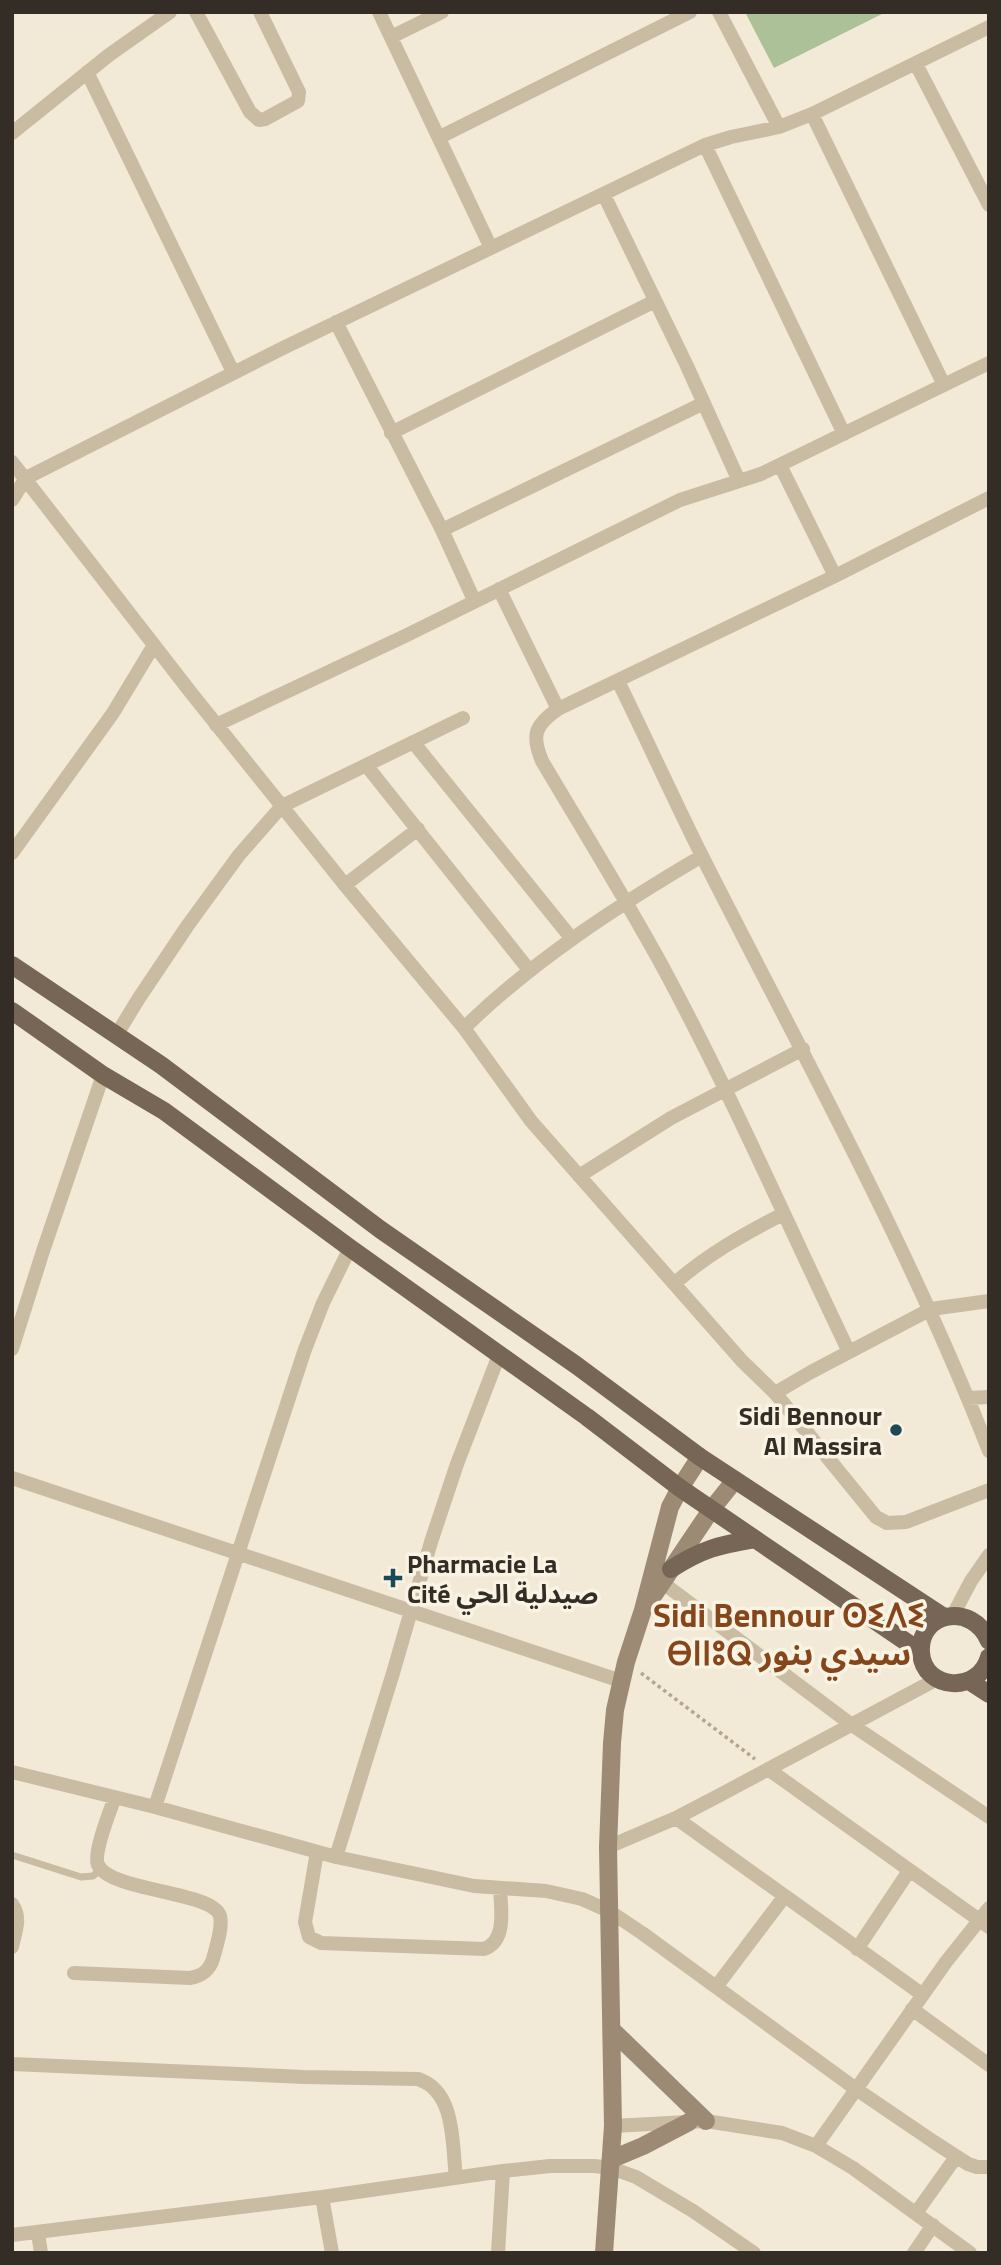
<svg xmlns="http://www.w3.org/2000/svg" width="1001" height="2265" viewBox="0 0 1001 2265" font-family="'Titillium Web','Noto Sans Arabic','Noto Sans Tifinagh',sans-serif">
  <rect width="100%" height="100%" fill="#f2e9d7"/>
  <path fill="#acc197" d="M745,12H886L774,68Z"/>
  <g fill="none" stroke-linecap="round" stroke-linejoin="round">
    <path stroke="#b5a58d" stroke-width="3.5" stroke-dasharray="3.5 3.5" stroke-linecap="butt" d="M641,1673L755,1759"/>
    <path stroke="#cabba3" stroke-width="7" d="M12,1855L81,1877L93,1876L101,1869"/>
    <path stroke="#cabba3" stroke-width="14" d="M196,12L250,112L259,120L265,119L298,101L299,92L260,12
      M379,12L491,248
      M719,12L779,127
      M391,37L442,12
      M916,64L989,205
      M87,72L233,372
      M812,114L944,385
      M12,133L109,55L170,12
      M440,137L690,12
      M705,145L844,434
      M604,195L687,366L739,481
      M336,322L442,530L474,600
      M391,433L655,301
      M12,462L192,694L345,885L464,1028L531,1121L742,1361L775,1393L876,1517L887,1523L906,1522L989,1490
      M780,465L835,576
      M12,500L26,478L283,348L705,145L731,137L779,127L812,114L989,27
      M442,530L704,403
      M499,589L558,709
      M618,681C647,740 674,800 703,858C802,1054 909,1246 989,1451
      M216,725L405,636L680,500L761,474L989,363
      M413,742L572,939
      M366,765L529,970
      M12,853L113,713L154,645
      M345,885L418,829
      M464,1028C534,960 617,906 702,856
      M117,1034L139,998L188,925L239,855L282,806L463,718
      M579,1176L671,1118L803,1049
      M675,1283C708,1254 744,1234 783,1214
      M12,1349L43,1251L103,1075
      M849,1352C788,1225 732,1096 666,973C627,901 584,832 542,761C531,735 535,725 558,709L835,576L989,498
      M775,1393L811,1372L931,1309L989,1301
      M968,1398L989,1397
      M12,1478L621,1681
      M655,1577L852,1725L989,1817
      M953,1615L971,1581L989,1555
      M768,1769L989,1927
      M12,1772L155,1807L336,1857L474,1886L546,1891L582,1899L609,1911L642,1933L856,2089L934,2142L968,2164L977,2167H989
      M155,1807L304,1352L323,1303L350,1248
      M676,1818L923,1995
      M608,1847L676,1818L720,1795L937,1679
      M317,1852L305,1922L309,1937L321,1943L484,1949C507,1941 501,1908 500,1889
      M336,1857L393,1673L431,1542L457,1464L499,1355
      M12,1904C22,1918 15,1932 12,1947
      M857,1949L909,1871
      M74,1973L190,1978C202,1976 209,1971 213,1959C216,1947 223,1928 220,1916C213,1891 111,1892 98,1865C93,1853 110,1811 115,1797
      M716,1987L784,1897
      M912,2009L989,2065
      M12,2064L304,2077L418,2079C456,2091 452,2145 456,2178
      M613,2126L706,2121L782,2133L816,2146L853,2168L970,2253
      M816,2146L946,1962L989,1908
      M322,2197L332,2253
      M916,2213L956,2157
      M38,2233L41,2253
      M12,2235L322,2197L503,2171L550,2166H594L611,2168L636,2177L693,2211L754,2253
      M498,2253L503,2171
      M914,2253L933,2225"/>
    <path stroke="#9d8a75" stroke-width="18" d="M649,1602L711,1510L735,1480
      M613,2031L706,2121
      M612,2159L643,2146L689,2122
      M604,2253L613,2126L608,1847L612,1743L615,1710L626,1662L643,1610L670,1507L680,1488L700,1457"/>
    <path stroke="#776656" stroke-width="18" d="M12,965L161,1065L381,1230L576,1365L700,1457L944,1617
      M12,1011L103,1075L164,1111L350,1248L587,1417L680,1488L921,1652
      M671,1569C702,1549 719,1545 755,1539
      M989,1641C973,1602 918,1611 921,1653C924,1691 979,1694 989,1657
      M969,1681L989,1694"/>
  </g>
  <g fill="#1a4957" stroke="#f9f3e3" stroke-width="2.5">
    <circle cx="896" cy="1430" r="7"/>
    <path d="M389.5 1567.5h7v7h7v7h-7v7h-7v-7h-7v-7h7z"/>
  </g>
  <g text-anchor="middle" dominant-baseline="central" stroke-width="7" stroke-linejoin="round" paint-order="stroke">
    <g font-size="26" font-weight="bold" fill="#342d25" stroke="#f9f3e3" text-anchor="end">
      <text x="882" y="1415">Sidi Bennour<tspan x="882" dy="30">Al Massira</tspan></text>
      <text x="407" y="1563" text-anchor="start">Pharmacie La<tspan x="407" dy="30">Cité صيدلية الحي</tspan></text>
    </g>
    <g font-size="33" font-weight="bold" fill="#86461c" stroke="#f9f3e3">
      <text x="789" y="1615">Sidi Bennour ⵙⵉⴷⵉ<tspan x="789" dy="38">ⴱⵏⵏⵓⵕ سيدي بنور</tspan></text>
    </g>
  </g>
  <rect width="1001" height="2265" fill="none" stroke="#342d25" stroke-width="28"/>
</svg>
